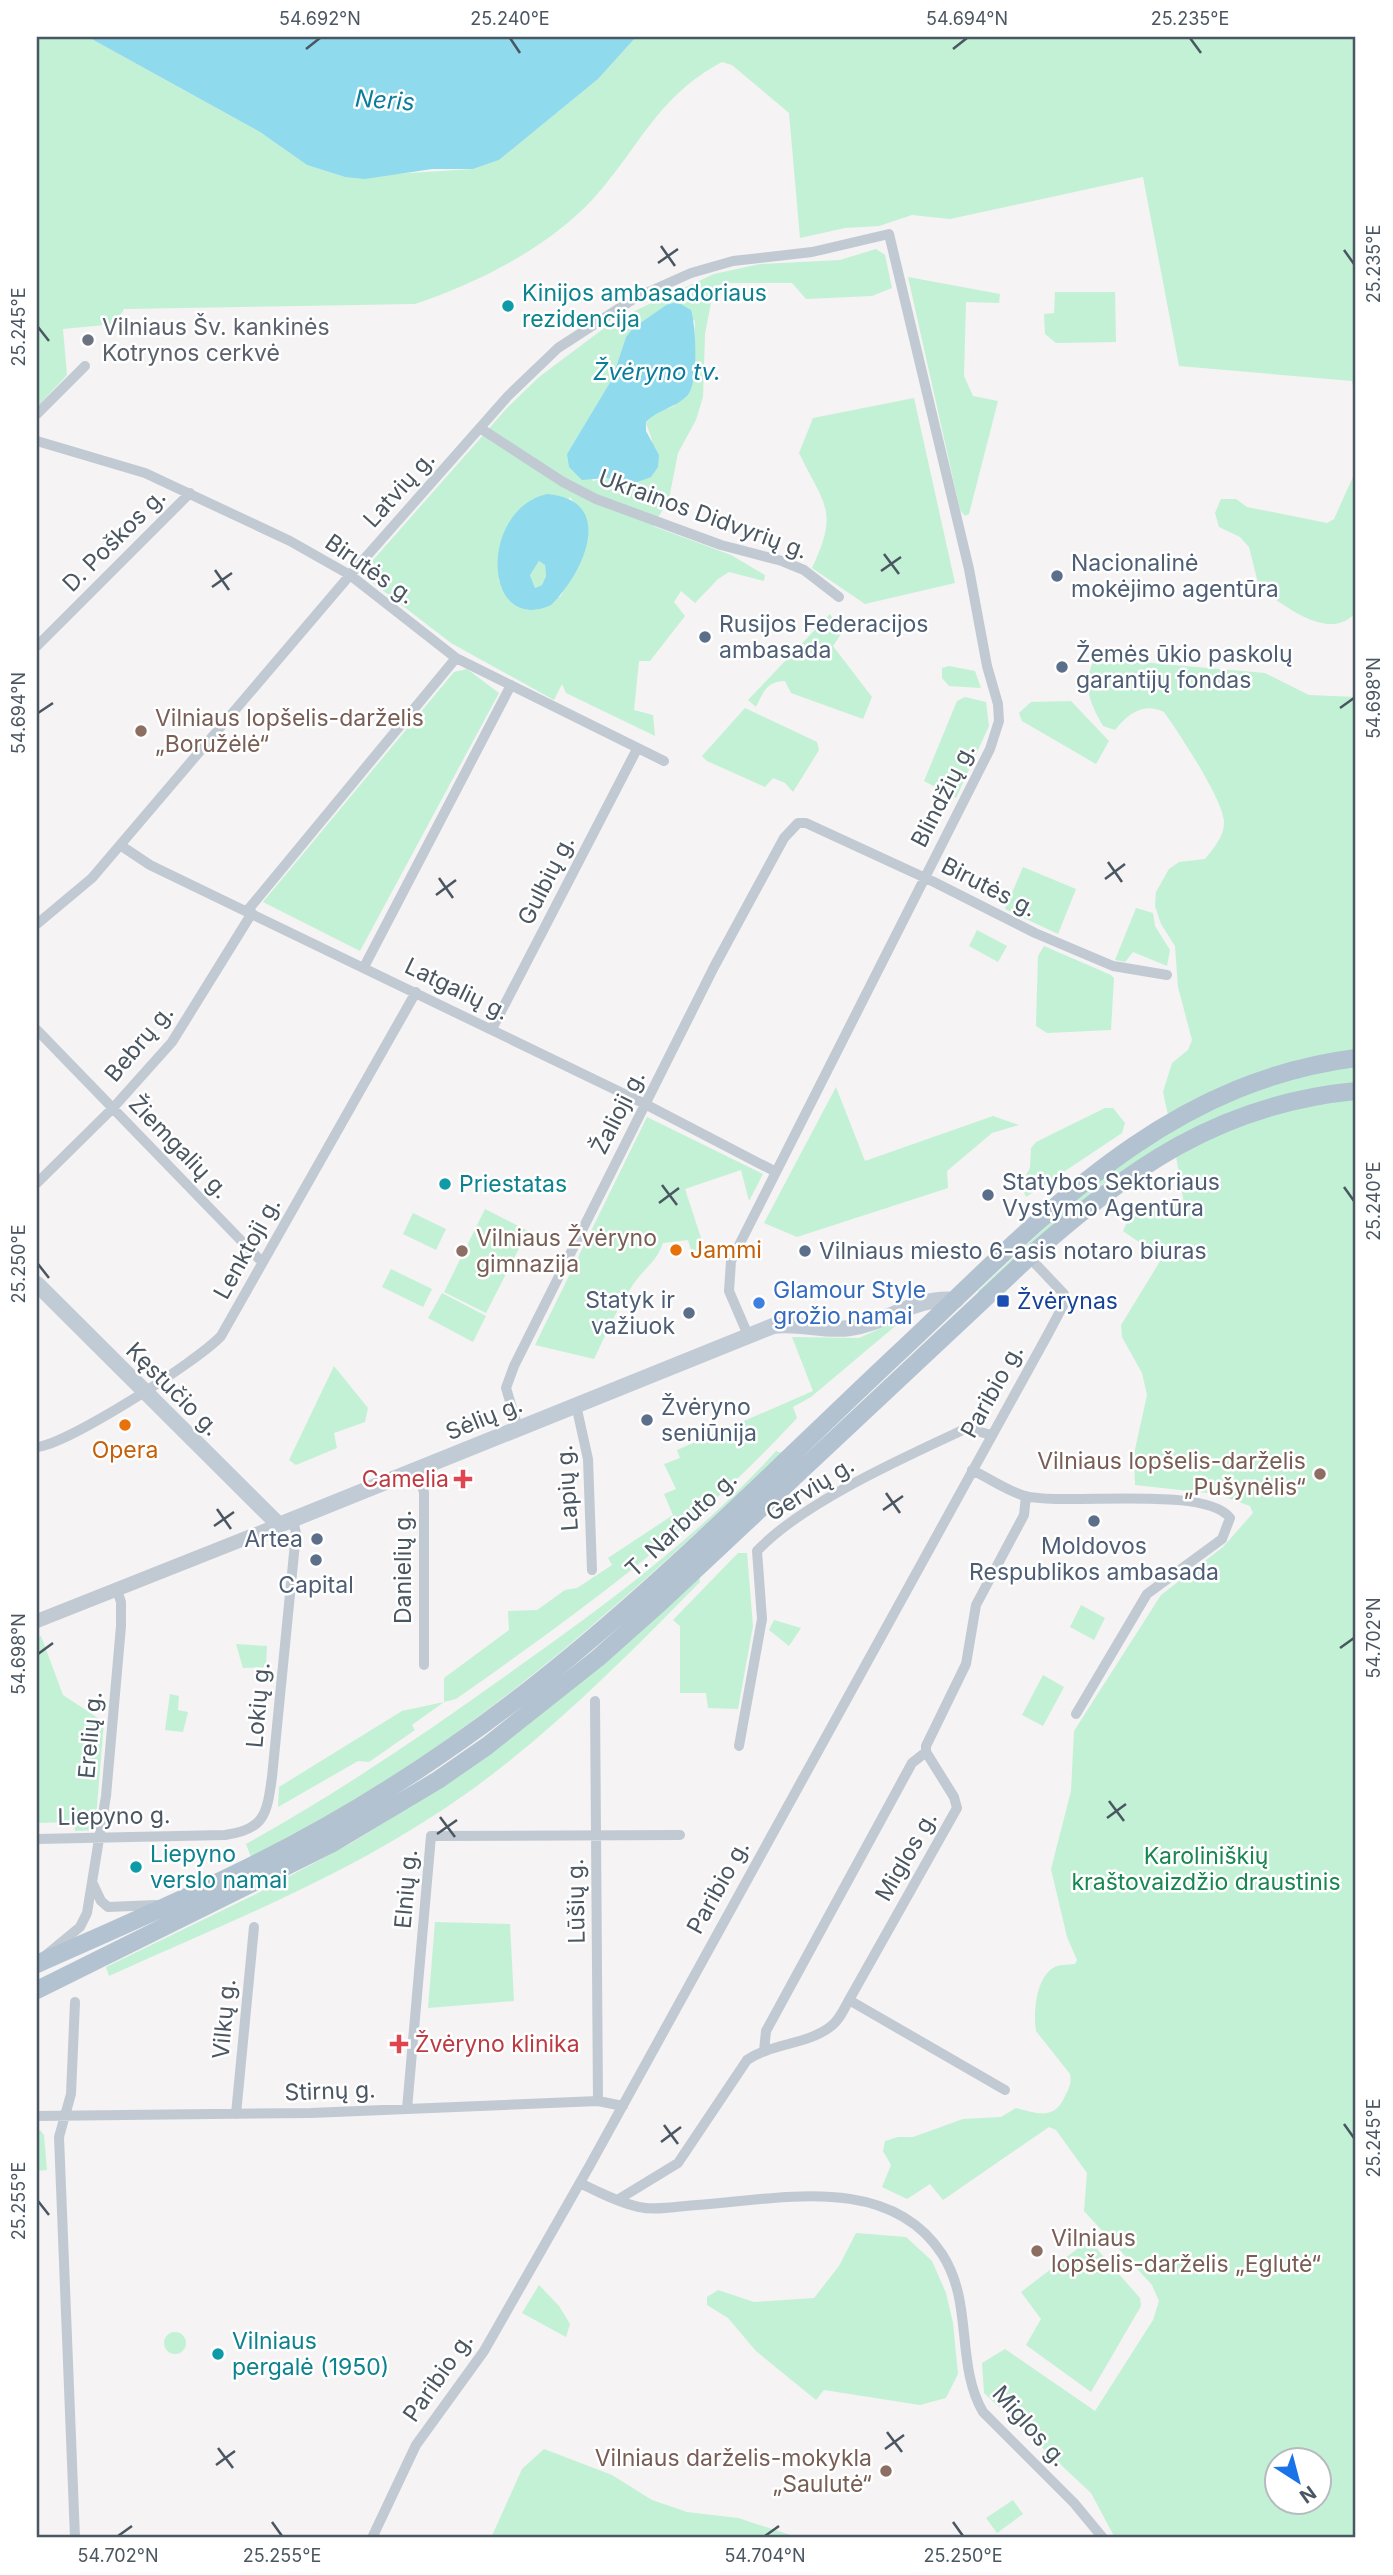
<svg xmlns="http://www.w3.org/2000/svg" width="1393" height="2575" viewBox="0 0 1393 2575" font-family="Inter,sans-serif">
  <rect width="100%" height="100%" fill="#f5f3f3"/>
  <path fill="#c3f1d5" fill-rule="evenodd" d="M37,37H88L260,132L307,165L345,177L473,169L499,160L598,79L636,37H1356V404L1352,381L1179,366L1143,177L950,219L912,215L879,226L845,228L800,238L789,113L732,65L722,62C656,97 639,149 592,200C546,249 477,283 415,304L124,309L115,324L63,329L67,375L37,407Z
    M876,249L885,255L892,288L872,296L806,299L792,283H725L714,287L705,334L703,397L696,420L678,453L669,499L653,526L731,555L765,575L764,581L729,572L718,579L695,603L681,591L674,602L685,616L650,661H639L634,710L653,715L655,736L566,693L562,684L554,700L451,643L368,579L367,567L507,408L539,377L615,320L714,274L760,264L840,260ZM666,305L695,321L694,355L674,406L654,414L646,423L652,440L632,484L607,478L593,481L567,454L612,379L626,337L633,328ZM570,497L581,511L582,559L560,597L498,581Z
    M908,277L1000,294L999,303L966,302L964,376L973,396L998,401L969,514L965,516L960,510Z
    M1055,292H1115L1116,342L1056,343L1045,334L1044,314L1054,313Z
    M914,398L955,583L865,604L812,568C839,511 825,506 799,453L813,418Z
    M1356,470V612C1330,644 1282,604 1259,587L1249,547L1240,537L1219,527L1215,513L1221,499H1236L1247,507L1327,523L1334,519Z
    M539,561L545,565L546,576L542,585L535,588L530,575Z
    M830,614L841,634L833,646L872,697L863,719L791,693L785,681C767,681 763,692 756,707L748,700Z
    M1110,651L1140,662L1265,673L1309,695L1356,697V2538H1115L1091,2493L984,2393L982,2363L1005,2349L1095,2411L1153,2320L1159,2301L1152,2285L1084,2211L1087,2173L1056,2130L1049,2127L943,2200L930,2184L907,2199L882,2187L891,2165L883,2151L885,2141L898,2137H913L963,2119L1001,2117L1016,2108C1038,2114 1055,2120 1065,2096C1069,2088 1072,2083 1070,2074L1036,2031C1033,2014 1036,1978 1053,1968C1059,1964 1068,1965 1075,1964L1077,1960L1067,1937L1051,1869L1071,1791L1074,1731L1161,1595L1223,1547L1253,1513L1250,1506L1217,1494L1135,1485L1134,1454L1147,1395L1142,1373L1122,1337L1121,1325L1162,1258L1123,1231L1129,1218L1149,1210L1184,1203L1173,1139L1101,1185L979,1293L978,1291L1077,1197L1171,1129L1163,1092L1172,1063L1188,1050L1192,1040L1178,987L1175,946L1161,924L1155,906L1156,892L1169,869L1179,862L1205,859C1213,849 1225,836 1224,821C1222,798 1179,733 1164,712C1143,702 1128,714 1115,730L1103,726C1090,703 1081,685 1095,658ZM1278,2460H1320V2502H1278Z
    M949,666L975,671L981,688L949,686L942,678V668Z
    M467,669L499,693L360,951L263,902L454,672Z
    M965,697L986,702L989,726L956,798L924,781L957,701Z
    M1071,701L1109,741L1096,764L1022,721L1019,713L1031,702Z
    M745,708L817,742L819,750L793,792L785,783L773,778L765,787L707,761L702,756Z
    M1023,867L1076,889L1058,934L1005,909Z
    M1136,908L1153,913L1155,926L1170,950L1167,966L1133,952L1125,962L1115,960Z
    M977,930L1007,946L998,962L969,946Z
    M1044,946L1111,975L1114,978L1111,1030L1047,1033L1036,1026L1038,956Z
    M836,1087L865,1161L993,1116L1019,1125L992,1133L947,1171L948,1188L797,1237L764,1223Z
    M1105,1108H1113L1125,1123L1122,1133L1026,1197L1021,1184L1030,1168L1031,1148L1036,1142Z
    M647,1117L763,1174L749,1201L741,1170L685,1189L706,1253L691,1250L688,1240L663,1243C656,1263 643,1269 632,1286C617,1309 606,1334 594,1359L535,1345Z
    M485,1209L528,1231L486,1313L444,1292Z
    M413,1213L446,1229L436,1250L403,1234Z
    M391,1269L432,1289L423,1307L382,1287Z
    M442,1293L486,1316L473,1342L428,1318Z
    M906,1317L811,1397L793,1407L797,1418C694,1530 579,1612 456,1699L444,1702L412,1725L415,1730L369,1762L358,1761L278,1807L279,1787L402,1711L444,1702V1678L509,1630L508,1611L537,1610L565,1590L577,1588L612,1565L608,1558L673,1515L664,1494L676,1489L664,1464L680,1458L677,1450L813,1391L792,1337L859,1338Z
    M334,1366L368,1408L365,1422L334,1433L337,1448L296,1465L289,1460Z
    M776,1451L782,1453C619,1606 454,1759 251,1857L246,1844C343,1790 435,1727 525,1662C614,1599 703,1532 776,1451Z
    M738,1553H747L753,1626L738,1709L708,1708L706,1693H680V1626L673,1620Z
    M699,1575L700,1582C617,1666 533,1752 433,1816C332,1882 219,1926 109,1976L106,1967L260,1892L353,1842L433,1792Z
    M1081,1605L1105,1618L1094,1640L1070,1627Z
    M774,1620L801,1628L789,1646L769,1630Z
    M41,1636L63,1695L104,1722L95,1830L75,1831L74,1822L37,1823V1638Z
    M236,1644L267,1646L266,1667L243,1668Z
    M1043,1675L1064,1687L1043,1726L1022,1715Z
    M170,1694L179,1696L178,1710L188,1712L183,1732L165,1730Z
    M435,1922L510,1924L514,2001L428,2008Z
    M40,2130L44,2135L47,2170L37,2171V2131Z
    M856,2233L906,2237L932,2261L946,2293L953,2323L958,2374L946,2398L920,2405L824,2390L816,2400L756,2351L728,2318L707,2305V2297L718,2290L754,2302L814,2298L839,2266Z
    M1089,2240L1140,2298L1141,2306L1091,2392L1026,2345L1041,2319L1021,2292Z
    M539,2285L559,2306L570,2324L566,2337L522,2313Z
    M164 2343a11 11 0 1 1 22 0a11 11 0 1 1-22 0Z
    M544,2449L612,2475L652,2500L687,2512L738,2518L800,2538H491L522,2469Z
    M1013,2500L1023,2514L997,2533L986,2518Z"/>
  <path fill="#90daee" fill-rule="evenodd" d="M88,37H636L598,79L499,160L473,169H432L365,179L345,177L307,165L260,132Z
    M677,302L691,310C696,325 699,384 687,396C675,408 657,410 646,422V431L659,455L658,467L651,477L632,484L607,478L582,480L569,467L567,454L612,379L626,337L633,328L666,305Z
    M547,494C618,500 583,574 551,605C483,636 478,510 547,494ZM539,561L545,565L546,576L542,585L535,588L530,575Z"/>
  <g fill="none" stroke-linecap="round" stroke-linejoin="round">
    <path stroke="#c1cad2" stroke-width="10" d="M37,414L85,366
      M480,428L563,482L596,499L721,545L782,561L804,570L839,597
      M37,441L145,473L290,541L350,575L456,658L664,761
      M37,646L190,493
      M120,845L150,865L645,1104L776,1172
      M247,911L456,658
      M37,924L92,878L350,575L508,396L558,348L635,298L691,273L733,261L812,252L889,234L969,569L987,666L998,704L999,721L990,749L731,1261L729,1291L748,1335
      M364,967L511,685
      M492,1029L637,749
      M37,1030L262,1262
      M37,1183L113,1108L172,1042L252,913
      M576,1405L588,1459L592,1570
      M518,1428L506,1388L514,1366L714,967L784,838L798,823H806L934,882L1035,933L1113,966L1167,975
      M37,1447C68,1444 198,1361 221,1336L416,992
      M416,1470L424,1492V1665
      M972,1470C989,1478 1007,1491 1025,1496C1066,1506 1206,1485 1230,1518L1222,1539L1147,1594L1076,1714
      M595,1701L598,2101
      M739,1746L762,1619L757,1551C803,1502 905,1457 967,1428L991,1435
      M37,1839L225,1835C265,1830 267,1813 272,1777L296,1533L293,1520
      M93,1884L101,1901L108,1907L156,1905
      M46,1955L80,1927L87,1913L106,1796L121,1626V1602L117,1590
      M849,2000L1005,2090
      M75,2002L71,2094L59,2137L75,2538
      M764,2051L766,2031L912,1763L926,1752
      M407,2109L431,1836L680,1835
      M236,2114L254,1927
      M37,2116L311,2113L598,2101L623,2106
      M580,2183C598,2192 620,2203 639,2207C657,2211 679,2206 697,2205C780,2199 889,2173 942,2254C974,2303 955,2364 983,2412L1074,2503L1103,2538
      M619,2199L678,2163L747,2060C772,2043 806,2045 830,2027C839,2021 844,2009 849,2000L957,1808L954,1797L926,1752V1746L966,1664L976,1605L1024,1515L1026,1496
      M372,2538L416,2445L484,2351L590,2165L1048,1334L1065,1302L1064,1294L1029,1257"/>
    <path stroke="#c1cad2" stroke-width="14" d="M37,1621L279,1525"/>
    <path stroke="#c1cbd6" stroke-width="16" d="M37,1284L279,1525L773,1326C799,1322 824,1332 850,1328C888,1323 914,1296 956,1300"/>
    <path stroke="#b3c2d1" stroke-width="18" d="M37,1964C111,1931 186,1899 259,1862C359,1812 452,1751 539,1682C669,1579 785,1459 906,1346C1041,1219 1161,1083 1356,1058
      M37,1990L331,1844L438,1780L487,1746L598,1658L662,1601L1029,1257C1129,1169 1218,1104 1356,1091"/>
  </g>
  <path fill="none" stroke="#4a5661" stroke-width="2.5" d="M510,38L520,53M1190,38L1201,53M306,49L320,38M953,49L967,38M661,246L675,266M1344,250L1354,264M658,263L678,249M38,327L49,341M884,554L899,574M215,570L229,590M881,571L901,557M212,587L232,573M1340,708L1354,698M38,713L53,703M1108,862L1122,882M439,878L453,898M1105,879L1125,864M436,895L456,880M662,1185L677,1205M1344,1187L1354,1201M659,1203L679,1188M38,1264L49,1278M886,1493L900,1513M217,1509L231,1529M883,1510L903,1496M214,1526L234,1512M1340,1648L1354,1638M38,1654L53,1643M1109,1801L1124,1821M440,1817L455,1837M1107,1818L1126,1804M437,1834L457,1820M1344,2124L1354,2138M664,2125L678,2144M661,2142L681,2127M38,2201L49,2215M887,2432L902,2452M218,2448L233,2468M885,2449L904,2435M216,2465L235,2451M272,2522L282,2536M953,2522L963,2536M118,2536L132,2526M765,2536L779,2526"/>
  <g fill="#0f9aa8" stroke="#fff" stroke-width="2.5">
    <circle cx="508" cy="306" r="7"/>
    <circle cx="445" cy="1184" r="7"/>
    <circle cx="136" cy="1867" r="7"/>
    <circle cx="218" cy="2354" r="7"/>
  </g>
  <circle fill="#6b7280" stroke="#fff" stroke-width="2.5" cx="88" cy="340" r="7"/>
  <g fill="#5c6f8a" stroke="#fff" stroke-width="2.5">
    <circle cx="1057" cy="576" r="7"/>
    <circle cx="705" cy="637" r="7"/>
    <circle cx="1062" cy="667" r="7"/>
    <circle cx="988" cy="1195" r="7"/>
    <circle cx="805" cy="1251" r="7"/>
    <circle cx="689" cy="1313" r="7"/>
    <circle cx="647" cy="1420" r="7"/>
    <circle cx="1094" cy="1521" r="7"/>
    <circle cx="317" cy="1539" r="7"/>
    <circle cx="316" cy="1560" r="7"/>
  </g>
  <g fill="#8d6e63" stroke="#fff" stroke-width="2.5">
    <circle cx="141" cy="731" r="7"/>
    <circle cx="462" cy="1251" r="7"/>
    <circle cx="1320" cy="1474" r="7"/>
    <circle cx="1037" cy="2251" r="7"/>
    <circle cx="886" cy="2471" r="7"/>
  </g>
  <g fill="#e8710a" stroke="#fff" stroke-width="2.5">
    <circle cx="676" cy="1250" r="7"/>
    <circle cx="125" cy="1425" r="7"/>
  </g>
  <rect fill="#1a4fb4" stroke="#fff" stroke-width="2.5" x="996" y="1294" width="14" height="14" rx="3.5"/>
  <circle fill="#3f7fe0" stroke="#fff" stroke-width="2.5" cx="759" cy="1303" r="7"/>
  <g fill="#e0444e" stroke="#fff" stroke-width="2.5">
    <path d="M459.5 1468.5h7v7h7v7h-7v7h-7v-7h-7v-7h7z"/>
    <path d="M395.5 2033.5h7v7h7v7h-7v7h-7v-7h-7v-7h7z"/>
  </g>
  <g text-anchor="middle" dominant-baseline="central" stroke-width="5" stroke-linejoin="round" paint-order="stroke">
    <g font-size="23" fill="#0d838f" stroke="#fff" text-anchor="start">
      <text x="522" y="293">Kinijos ambasadoriaus<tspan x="522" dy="26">rezidencija</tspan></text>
      <text x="459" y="1184">Priestatas</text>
      <text x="150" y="1854">Liepyno<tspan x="150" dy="26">verslo namai</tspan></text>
      <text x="232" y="2341">Vilniaus<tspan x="232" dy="26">pergalė (1950)</tspan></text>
    </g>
    <g font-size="23" fill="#5b616d" stroke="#fff" text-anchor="start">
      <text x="102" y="327">Vilniaus Šv. kankinės<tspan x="102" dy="26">Kotrynos cerkvė</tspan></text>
    </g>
    <g font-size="23" fill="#4a5661" stroke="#fff">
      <text transform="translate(399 489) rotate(-48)">Latvių g.</text>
      <text transform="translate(703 514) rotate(20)">Ukrainos Didvyrių g.</text>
      <text transform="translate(114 540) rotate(-45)">D. Poškos g.</text>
      <text transform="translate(370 569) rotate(35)">Birutės g.</text>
      <text transform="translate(943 795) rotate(-63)">Blindžių g.</text>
      <text transform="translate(546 880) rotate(-63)">Gulbių g.</text>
      <text transform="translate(989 887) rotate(27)">Birutės g.</text>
      <text transform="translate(457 989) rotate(26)">Latgalių g.</text>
      <text transform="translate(139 1043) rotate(-50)">Bebrų g.</text>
      <text transform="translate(618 1112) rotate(-63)">Žalioji g.</text>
      <text transform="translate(179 1147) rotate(46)">Žiemgalių g.</text>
      <text transform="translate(247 1248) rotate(-61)">Lenktoji g.</text>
      <text transform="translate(173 1389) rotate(45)">Kęstučio g.</text>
      <text transform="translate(992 1391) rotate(-61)">Paribio g.</text>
      <text transform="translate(484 1418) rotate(-22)">Sėlių g.</text>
      <text transform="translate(567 1488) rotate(-94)">Lapių g.</text>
      <text transform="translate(810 1489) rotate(-32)">Gervių g.</text>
      <text transform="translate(681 1524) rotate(-43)">T. Narbuto g.</text>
      <text transform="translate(403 1567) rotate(-90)">Danielių g.</text>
      <text transform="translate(258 1705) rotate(-85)">Lokių g.</text>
      <text transform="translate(90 1735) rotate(-85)">Erelių g.</text>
      <text transform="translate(114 1816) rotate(-1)">Liepyno g.</text>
      <text transform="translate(906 1856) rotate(-60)">Miglos g.</text>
      <text transform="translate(718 1887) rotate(-61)">Paribio g.</text>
      <text transform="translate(406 1889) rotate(-85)">Elnių g.</text>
      <text transform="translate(576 1901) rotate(-91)">Lūšių g.</text>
      <text transform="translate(224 2019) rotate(-85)">Vilkų g.</text>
      <text transform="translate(330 2091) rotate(-2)">Stirnų g.</text>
      <text transform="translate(438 2377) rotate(-55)">Paribio g.</text>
      <text transform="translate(1030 2426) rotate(48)">Miglos g.</text>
    </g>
    <g font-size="23" fill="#4e5e75" stroke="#fff" text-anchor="start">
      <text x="1071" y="563">Nacionalinė<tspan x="1071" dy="26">mokėjimo agentūra</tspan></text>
      <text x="719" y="624">Rusijos Federacijos<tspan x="719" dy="26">ambasada</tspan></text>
      <text x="1076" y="654">Žemės ūkio paskolų<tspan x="1076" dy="26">garantijų fondas</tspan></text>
      <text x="1002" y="1182">Statybos Sektoriaus<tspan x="1002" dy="26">Vystymo Agentūra</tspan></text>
      <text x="819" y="1251">Vilniaus miesto 6-asis notaro biuras</text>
      <text x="675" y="1300" text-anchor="end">Statyk ir<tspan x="675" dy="26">važiuok</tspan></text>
      <text x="661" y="1407">Žvėryno<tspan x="661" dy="26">seniūnija</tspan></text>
      <text x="303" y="1539" text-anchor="end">Artea</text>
      <text x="1094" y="1546" text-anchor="middle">Moldovos<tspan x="1094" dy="26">Respublikos ambasada</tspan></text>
      <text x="316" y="1585" text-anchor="middle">Capital</text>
    </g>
    <g font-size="23" fill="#785e54" stroke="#fff" text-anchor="start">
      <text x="155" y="718">Vilniaus lopšelis-darželis<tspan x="155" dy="26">„Boružėlė“</tspan></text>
      <text x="476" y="1238">Vilniaus Žvėryno<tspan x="476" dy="26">gimnazija</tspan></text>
      <text x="1306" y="1461" text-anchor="end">Vilniaus lopšelis-darželis<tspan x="1306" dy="26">„Pušynėlis“</tspan></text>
      <text x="1051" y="2238">Vilniaus<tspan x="1051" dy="26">lopšelis-darželis „Eglutė“</tspan></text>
      <text x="872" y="2458" text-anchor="end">Vilniaus darželis-mokykla<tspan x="872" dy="26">„Saulutė“</tspan></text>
    </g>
    <g font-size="23" fill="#c56008" stroke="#fff" text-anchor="start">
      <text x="690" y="1250">Jammi</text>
      <text x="125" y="1450" text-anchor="middle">Opera</text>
    </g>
    <g font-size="23" fill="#366cbe" stroke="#fff" text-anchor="start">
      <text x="773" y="1290">Glamour Style<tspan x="773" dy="26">grožio namai</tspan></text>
    </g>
    <g font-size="23" fill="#164399" stroke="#fff" text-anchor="start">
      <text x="1017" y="1301">Žvėrynas</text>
    </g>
    <g font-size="23" fill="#be3a42" stroke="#fff" text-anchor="end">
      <text x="449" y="1479">Camelia</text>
      <text x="415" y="2044" text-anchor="start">Žvėryno klinika</text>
    </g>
    <g font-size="23" fill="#17864f" stroke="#fff">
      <text x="1206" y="1856">Karoliniškių<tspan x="1206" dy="26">kraštovaizdžio draustinis</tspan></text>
    </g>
    <g font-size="24" font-style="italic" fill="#0c7c9b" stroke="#fff">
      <text transform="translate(385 100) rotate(4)">Neris</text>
      <text x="657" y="371">Žvėryno tv.</text>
    </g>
  </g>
  <rect width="1393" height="2575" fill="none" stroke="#ffffff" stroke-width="77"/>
  <g transform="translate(1298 2481) rotate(144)"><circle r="33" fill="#ffffff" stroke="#b7bbc0" stroke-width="2"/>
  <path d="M0-5L12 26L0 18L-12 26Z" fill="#1a73e8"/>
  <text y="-10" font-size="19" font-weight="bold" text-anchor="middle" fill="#4a5661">N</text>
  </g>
  <rect x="38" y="38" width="1316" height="2498" fill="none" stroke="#4a5661" stroke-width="2.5"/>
  <g font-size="18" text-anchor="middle" fill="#4a5661">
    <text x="320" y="25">54.692°N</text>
    <text x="510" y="25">25.240°E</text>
    <text x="967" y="25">54.694°N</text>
    <text x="1190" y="25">25.235°E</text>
    <text transform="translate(1374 264) rotate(-90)" y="6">25.235°E</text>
    <text transform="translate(19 327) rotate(-90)" y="6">25.245°E</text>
    <text transform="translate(1374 698) rotate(-90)" y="6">54.698°N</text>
    <text transform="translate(19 713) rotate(-90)" y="6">54.694°N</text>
    <text transform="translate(1374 1201) rotate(-90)" y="6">25.240°E</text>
    <text transform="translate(19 1264) rotate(-90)" y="6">25.250°E</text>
    <text transform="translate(1374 1638) rotate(-90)" y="6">54.702°N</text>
    <text transform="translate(19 1654) rotate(-90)" y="6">54.698°N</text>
    <text transform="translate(1374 2138) rotate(-90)" y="6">25.245°E</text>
    <text transform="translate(19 2201) rotate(-90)" y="6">25.255°E</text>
    <text x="118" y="2562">54.702°N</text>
    <text x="282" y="2562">25.255°E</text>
    <text x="765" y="2562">54.704°N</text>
    <text x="963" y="2562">25.250°E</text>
  </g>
</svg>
